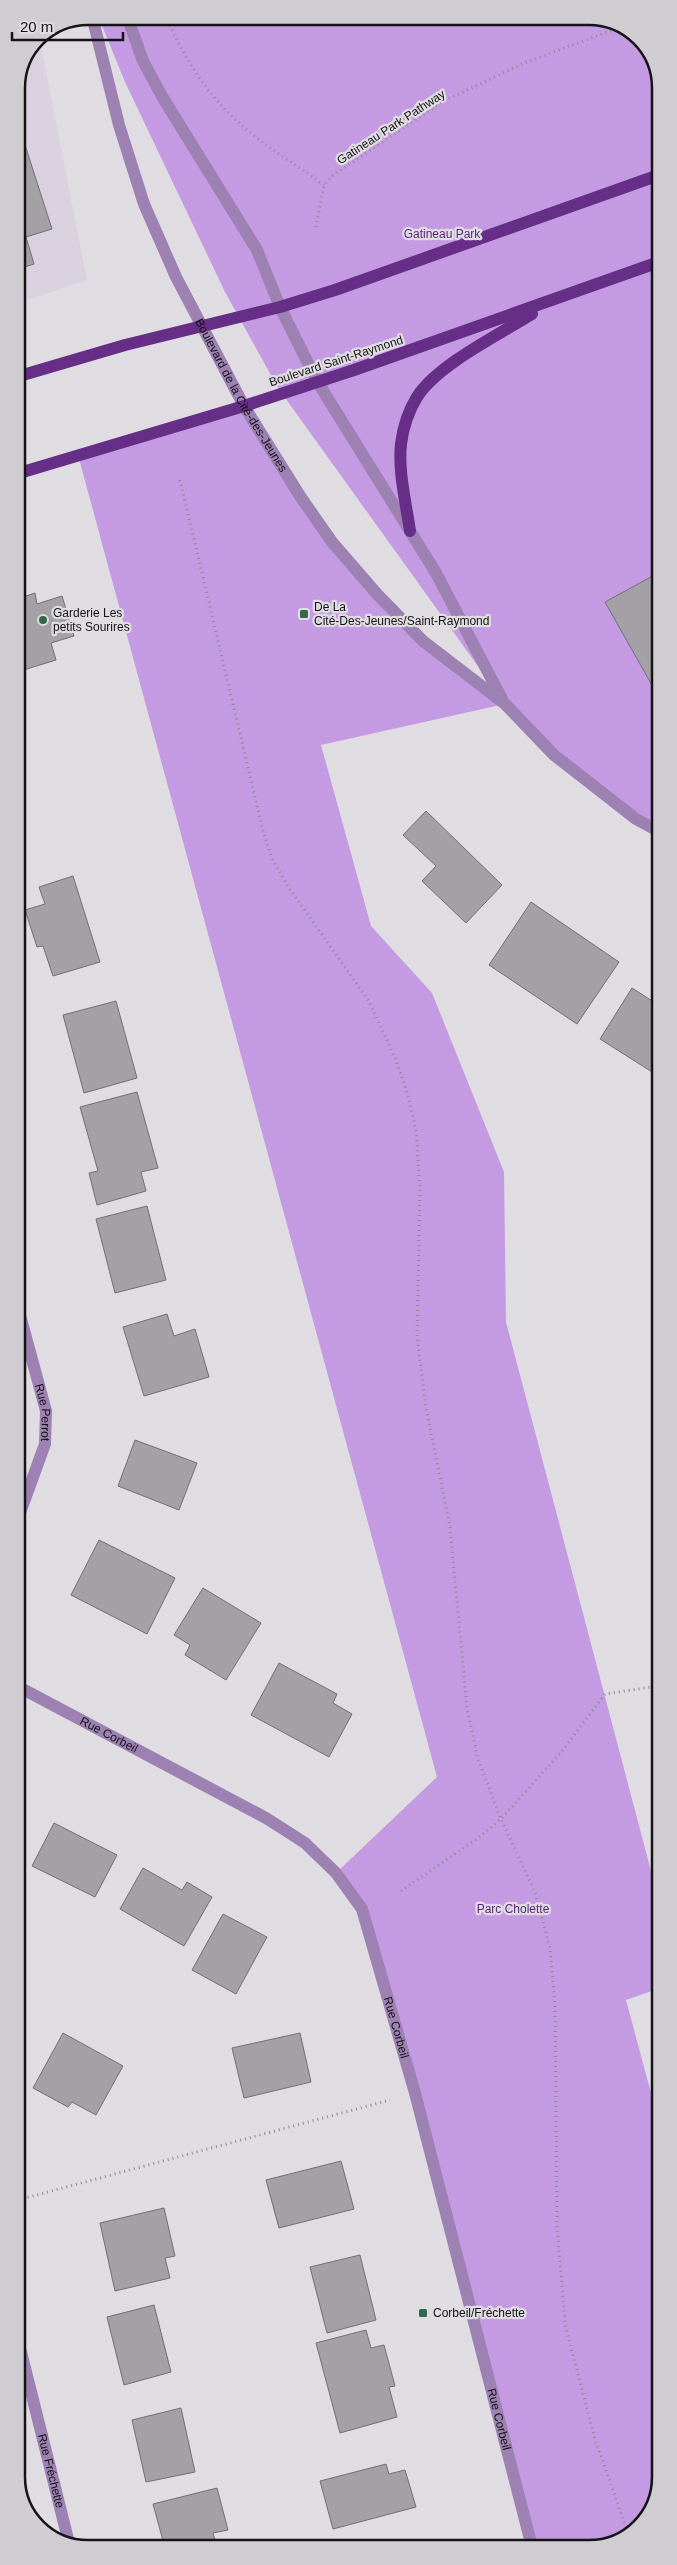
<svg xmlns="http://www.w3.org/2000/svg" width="677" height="2565" viewBox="0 0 677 2565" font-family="Arial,sans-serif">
  <rect width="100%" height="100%" fill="#e0dde2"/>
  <path fill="#d9d2de" d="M39,36L87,280L16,304V87Z"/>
  <path fill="#c49ae2" d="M98,16L598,17L637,34L659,73L660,834L554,755L480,669L278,388L225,292L125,82Z
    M244,406L300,496L377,594L505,704L321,745L371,926L432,993L504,1172L506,1322L660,1905V1988L626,2000L661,2130V2478L643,2524L604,2547H532L368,1929L336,1873L437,1777L78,455Z"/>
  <path fill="#a4a1a6" stroke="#726f73" d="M16,117L52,229L26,237L34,264L16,270Z
    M660,572V683L653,687L605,602Z
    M35,593L37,604L62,596L74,636L51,643L56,660L17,672V599Z
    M426,811L502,885L466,923L422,881L436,866L403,835Z
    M73,876L100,962L53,976L43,946L37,947L25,910L45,904L39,887Z
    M531,902L619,962L577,1024L489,965Z
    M632,988L660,1006V1077L600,1039Z
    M116,1001L137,1078L84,1093L63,1015Z
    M137,1092L158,1168L141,1172L146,1191L97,1205L89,1173L98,1171L80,1107Z
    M147,1206L166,1280L115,1293L96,1219Z
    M167,1314L174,1336L195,1329L209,1377L144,1396L123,1327Z
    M135,1440L197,1463L179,1510L118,1486Z
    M99,1540L175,1578L147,1634L71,1595Z
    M203,1588L261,1623L226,1680L185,1655L190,1645L174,1635Z
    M279,1663L337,1694L333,1703L352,1714L329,1757L251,1715Z
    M54,1823L117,1855L95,1897L32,1866Z
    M143,1868L182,1890L187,1882L212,1897L184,1946L120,1909Z
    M223,1914L267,1937L236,1994L192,1970Z
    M63,2033L123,2066L96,2115L72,2102L68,2107L33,2088Z
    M300,2033L311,2082L244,2098L232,2048Z
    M341,2161L354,2209L279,2228L266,2180Z
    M164,2208L175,2256L165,2258L170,2278L115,2291L100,2223Z
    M360,2255L376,2320L327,2333L310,2267Z
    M154,2305L171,2372L124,2385L107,2317Z
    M366,2330L371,2348L384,2345L395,2386L389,2387L397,2417L340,2433L316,2343Z
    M181,2408L195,2472L146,2482L132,2420Z
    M386,2464L389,2474L405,2470L416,2507L333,2529L320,2481Z
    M217,2488L228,2530L213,2533L217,2548H165L153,2504Z"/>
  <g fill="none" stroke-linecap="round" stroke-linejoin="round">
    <path stroke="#8d8b8f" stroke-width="3" stroke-dasharray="1 4" stroke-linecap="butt" d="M166,16C181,53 207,95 237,121C263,145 295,164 324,185
      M316,227L324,185L332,176L442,102L524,63L621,27
      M180,480L263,831L273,861L289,888L369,1001L396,1060L408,1095L416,1131L420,1189L417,1336L426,1408L450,1527L467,1708L478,1759L501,1819L535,1892L550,1948L555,2006L557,2225L565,2324L594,2436L628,2533
      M401,1891L478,1838L501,1819L562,1751L605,1694L651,1687
      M18,2200L390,2100"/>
    <g stroke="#9d81b2" stroke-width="12">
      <path id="s1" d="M92,16L119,125L144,204L176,277L244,406L300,496L332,542L377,594L423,641L505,704L554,755L636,819L660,832"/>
      <path d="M127,16L143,61L163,98L257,250L280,307L317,381L436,573L502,699"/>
      <path id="s2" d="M17,1304L46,1411L45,1444L17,1521"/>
      <path id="s3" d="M17,1686L266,1818L305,1843L336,1873L362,1909L415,2093L532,2547"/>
      <path id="s4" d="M18,2340L69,2543"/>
    </g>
    <path stroke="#662e87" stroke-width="12" d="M16,377L125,345L280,307L335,290L659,175
      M16,474L244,406L354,370L659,262
      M410,531C406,503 398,472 401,444C403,428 409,410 417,397C437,365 500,334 532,314"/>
  </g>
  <g fill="#33684e" stroke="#e0dde2" stroke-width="2">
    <rect x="299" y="609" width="10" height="10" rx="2.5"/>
    <circle cx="43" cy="620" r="5"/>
    <rect x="418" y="2308" width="10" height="10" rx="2.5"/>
  </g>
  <g text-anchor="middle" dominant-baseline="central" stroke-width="4.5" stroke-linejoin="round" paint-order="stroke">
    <g font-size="12" fill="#141315" stroke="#e0dde2">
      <text transform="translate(391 127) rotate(-33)">Gatineau Park Pathway</text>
      <text transform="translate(336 361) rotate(-18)">Boulevard Saint-Raymond</text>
      <text stroke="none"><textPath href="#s1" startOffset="410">Boulevard de la Cité-des-Jeunes</textPath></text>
      <text stroke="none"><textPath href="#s2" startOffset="112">Rue Perrot</textPath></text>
      <text stroke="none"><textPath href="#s3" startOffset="104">Rue Corbeil</textPath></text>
      <text stroke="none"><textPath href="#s3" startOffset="539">Rue Corbeil</textPath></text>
      <text stroke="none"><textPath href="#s3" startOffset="944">Rue Corbeil</textPath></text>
      <text stroke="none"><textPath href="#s4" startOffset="135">Rue Fréchette</textPath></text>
    </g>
    <g font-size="12" fill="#5d267c" stroke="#e0dde2">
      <text x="442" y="234">Gatineau Park</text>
      <text x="513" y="1909">Parc Cholette</text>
    </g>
    <g font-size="12" fill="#141315" stroke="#e0dde2" text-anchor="start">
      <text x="314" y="607">De La<tspan x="314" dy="14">Cité-Des-Jeunes/Saint-Raymond</tspan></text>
      <text x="53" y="613">Garderie Les<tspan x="53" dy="14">petits Sourires</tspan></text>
      <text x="433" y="2313">Corbeil/Fréchette</text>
    </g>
  </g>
  <path d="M0 0H677V2565H0ZM88 25H589A63 63 0 0 1 652 88V2477A63 63 0 0 1 589 2540H88A63 63 0 0 1 25 2477V88A63 63 0 0 1 88 25Z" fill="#d0cdd2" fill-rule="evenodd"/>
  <path fill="none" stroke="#141315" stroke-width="2.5" d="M88 25H589A63 63 0 0 1 652 88V2477A63 63 0 0 1 589 2540H88A63 63 0 0 1 25 2477V88A63 63 0 0 1 88 25Z"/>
  <path d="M12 32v8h111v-8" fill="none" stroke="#141315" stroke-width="2.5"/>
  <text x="20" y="32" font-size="15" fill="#141315" stroke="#e0dde2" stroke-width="4" paint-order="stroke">20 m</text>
</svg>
